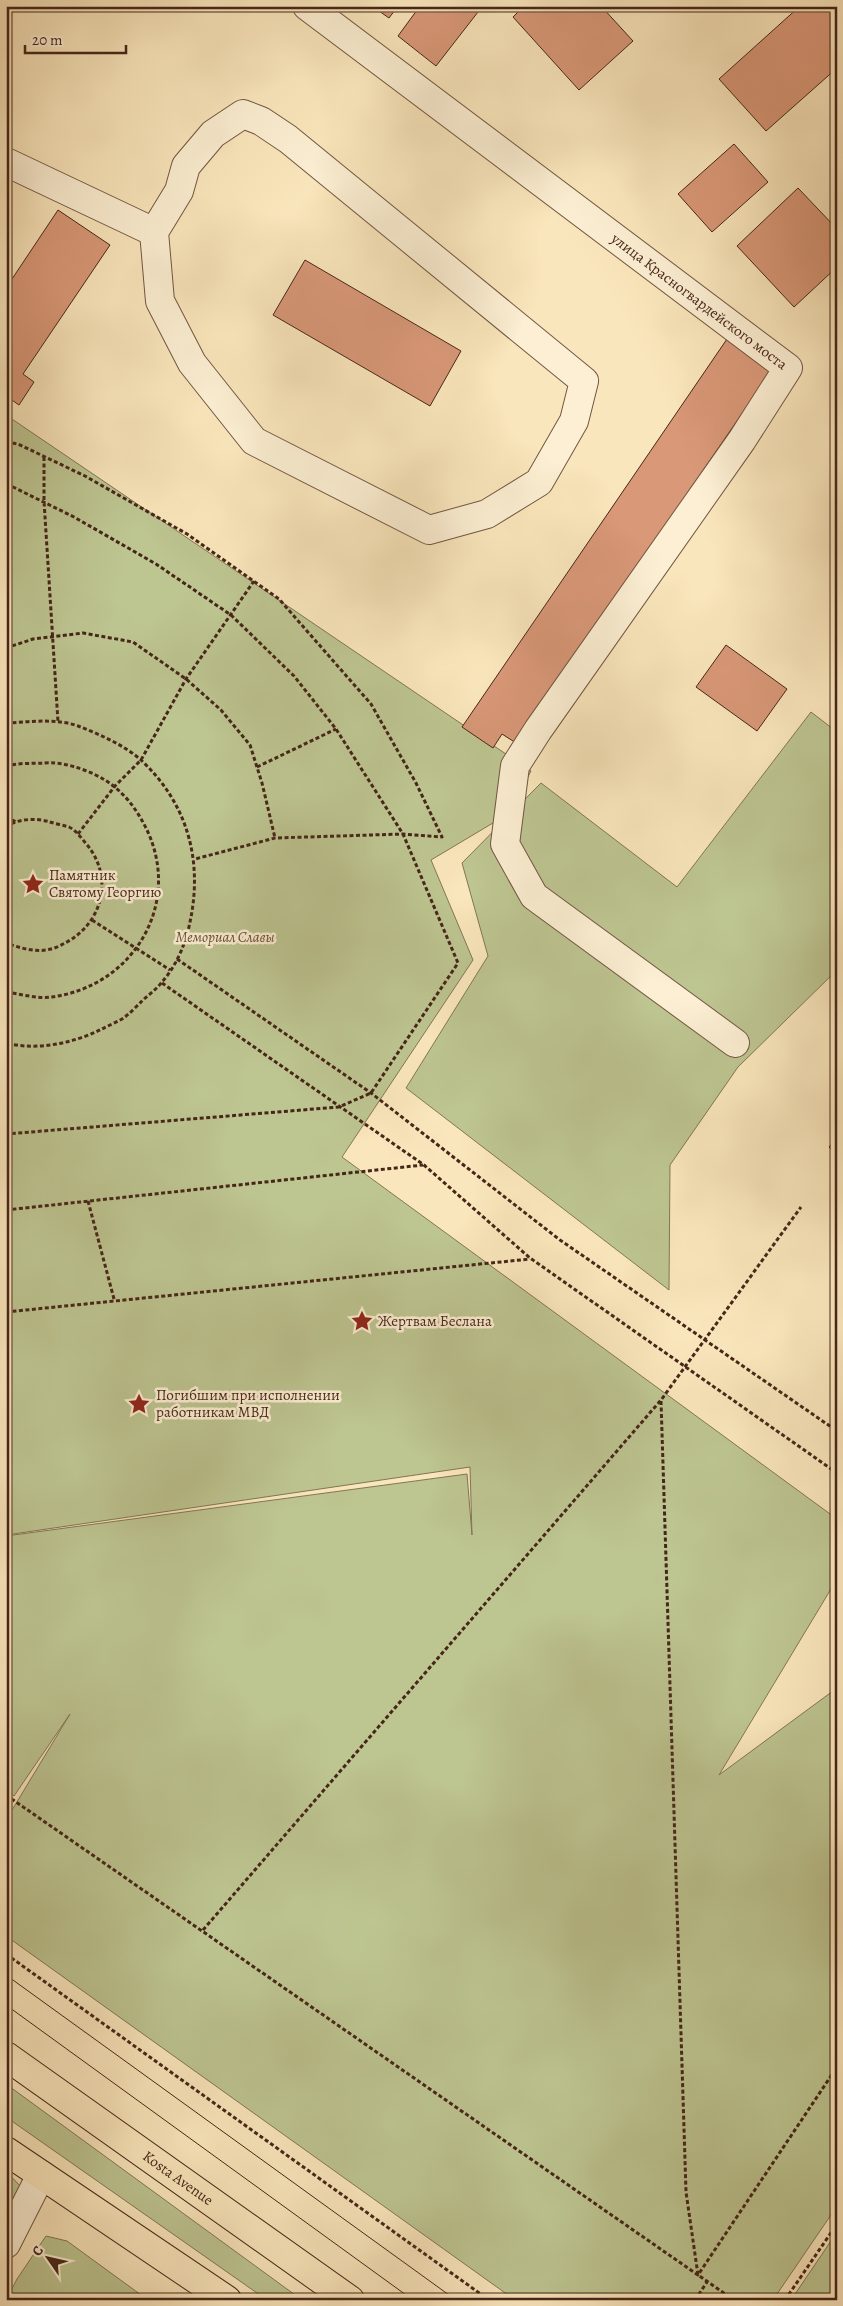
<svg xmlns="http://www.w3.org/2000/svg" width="843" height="2306" viewBox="0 0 843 2306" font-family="Alegreya,serif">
  <rect width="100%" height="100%" fill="#fae6bc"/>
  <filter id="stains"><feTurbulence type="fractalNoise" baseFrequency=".004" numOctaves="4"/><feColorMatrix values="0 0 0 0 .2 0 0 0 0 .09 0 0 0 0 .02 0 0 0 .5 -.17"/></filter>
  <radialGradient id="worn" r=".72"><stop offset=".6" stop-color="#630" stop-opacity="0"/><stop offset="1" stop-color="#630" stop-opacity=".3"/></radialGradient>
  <path fill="#bdc591" stroke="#827655" d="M6,415L531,771L508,814L431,860L473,960L342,1157L837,1519V1579L719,1775L837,1688V2206L773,2300H515L6,1936V1820L70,1714L14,1796L6,1790V1536L467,1474L472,1535L470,1467L6,1535Z
    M811,712L837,732V970L738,1067L670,1165L669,1290L406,1088L488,956L462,863L541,783L677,887Z
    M6,2084L302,2300H267L6,2117Z
    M6,2171L23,2189L6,2223Z
    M837,2232V2300H791Z
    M46,2236L67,2241L148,2300H6L17,2279Z"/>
  <path fill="#d99878" stroke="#462619" d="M372,6H398L389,18Z
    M420,6H471L478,12L436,66L398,36Z
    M524,6H601L633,41L579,90L513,17Z
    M800,6H837V68L766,131L719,79Z
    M734,144L768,182L712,232L678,194Z
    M798,188L837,229V267L794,307L737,246Z
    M58,210L110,245L23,374L34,382L19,405L6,396V288Z
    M305,260L461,351L430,406L273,315Z
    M727,339L772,370L516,743L502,734L493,748L462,727Z
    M726,645L787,689L757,731L696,687Z
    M837,1138V1155L829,1147Z"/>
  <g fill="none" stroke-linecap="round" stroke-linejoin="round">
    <g stroke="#735642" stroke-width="30">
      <g id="minor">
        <path id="s1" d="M307,6L788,368L742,440L538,730L515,766L505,844L534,896L735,1043"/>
        <path d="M243,114L261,121L288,139L584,381L574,421L539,482L487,514L429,530L254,441L192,363L160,301L154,232L179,191L186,166L213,134Z"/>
        <path d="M6,162L154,232"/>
        <path d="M6,2244L41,2175"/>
      </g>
    </g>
    <g stroke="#462619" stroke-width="30">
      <g id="major">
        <path id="s2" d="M6,2056L350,2300"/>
        <path d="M6,2151L227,2300"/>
      </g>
    </g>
    <path stroke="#462619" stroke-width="3" stroke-dasharray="4 2.5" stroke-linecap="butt" d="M6,442L18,444L85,476L187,534L279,599L371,704L416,783L442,837L403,834L275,838L195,859
      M44,457V501L58,722
      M6,486L13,487L74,517L156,564L231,615L294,676L336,729L403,834L458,963L371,1093L339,1107L6,1134
      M6,648L33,639L83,633L133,642L186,679L221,710L250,745L262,783L275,838
      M6,723C30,722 55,718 78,726C99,734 124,745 141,760C188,804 203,861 190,922C186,943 176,967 161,983C156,990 148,995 142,1001C137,1006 131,1012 125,1017C118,1022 109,1025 102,1029C74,1043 37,1051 6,1043
      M6,767C16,762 33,764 44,763C59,762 70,765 84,770C114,781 132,800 146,828C183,903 134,986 52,997C38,999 20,994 6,992
      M257,767L336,729
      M6,817L16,822
      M6,827C18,818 38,818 50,822C56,824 63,825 69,827C77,831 82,839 88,846C114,879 102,924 65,943C61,945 56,948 51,949C35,953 21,948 6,943
      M78,834L115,786L141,760L186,679L254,581
      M92,920L170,970
      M177,959L371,1093L560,1240L837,1431
      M162,983L424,1165L530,1258L837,1473
      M88,1201L114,1299
      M6,1210L423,1165
      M6,1312L530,1259
      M661,1401L686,2192L698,2275L734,2300
      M6,1795L698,2275L837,2067
      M203,1930L661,1400L801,1207
      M6,1954L489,2300
      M695,2300L707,2282
      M785,2300L837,2224"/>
    <use href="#minor" stroke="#fcefd3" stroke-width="28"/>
    <use href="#major" stroke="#fae6bc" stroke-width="28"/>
    <path stroke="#462619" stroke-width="1" d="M6,1975L456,2300
      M6,2005L413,2300"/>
  </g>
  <defs>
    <g id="sight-bare" transform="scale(1.725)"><path d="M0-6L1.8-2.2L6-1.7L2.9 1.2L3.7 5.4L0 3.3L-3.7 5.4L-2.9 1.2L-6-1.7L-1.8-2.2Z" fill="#8f2418" stroke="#fcefd3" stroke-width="2.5" paint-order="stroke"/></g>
  </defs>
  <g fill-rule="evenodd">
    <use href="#sight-bare" x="33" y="884"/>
    <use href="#sight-bare" x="362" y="1321"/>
    <use href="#sight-bare" x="139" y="1404"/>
  </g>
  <g text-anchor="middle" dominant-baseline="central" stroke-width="5" stroke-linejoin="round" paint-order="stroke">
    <g font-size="15" fill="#462619" stroke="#fcefd3">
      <text stroke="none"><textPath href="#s1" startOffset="491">улица Красногвардейского моста</textPath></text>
      <text stroke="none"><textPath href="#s2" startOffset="211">Kosta Avenue</textPath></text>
    </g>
    <g font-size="15" fill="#462619" stroke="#fcefd3" text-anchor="start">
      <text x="49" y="875">Памятник<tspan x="49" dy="17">Святому Георгию</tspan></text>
      <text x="378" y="1321">Жертвам Беслана</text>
      <text x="156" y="1395">Погибшим при исполнении<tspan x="156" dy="17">работникам МВД</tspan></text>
    </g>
    <g font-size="15" font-style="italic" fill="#644e37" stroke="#fcefd3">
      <text x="225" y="937">Мемориал Славы</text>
    </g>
  </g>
  <rect width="843" height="2306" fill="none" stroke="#fae6bc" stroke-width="25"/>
  <rect x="8" y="8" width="828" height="2291" fill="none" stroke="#462619" stroke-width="2.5"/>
  <rect x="12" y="12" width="818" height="2281" fill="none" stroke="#462619"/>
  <g transform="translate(48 2258) rotate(304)" stroke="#fcefd3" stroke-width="4" paint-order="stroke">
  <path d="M0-4L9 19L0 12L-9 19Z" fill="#462619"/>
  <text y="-8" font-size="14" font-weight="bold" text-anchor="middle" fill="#462619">С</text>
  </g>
  <path d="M25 45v8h101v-8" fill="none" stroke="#462619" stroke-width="2.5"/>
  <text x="32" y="45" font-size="15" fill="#462619" stroke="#fcefd3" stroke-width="4" paint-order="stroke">20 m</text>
  <rect width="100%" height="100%" filter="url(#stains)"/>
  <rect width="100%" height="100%" fill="url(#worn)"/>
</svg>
